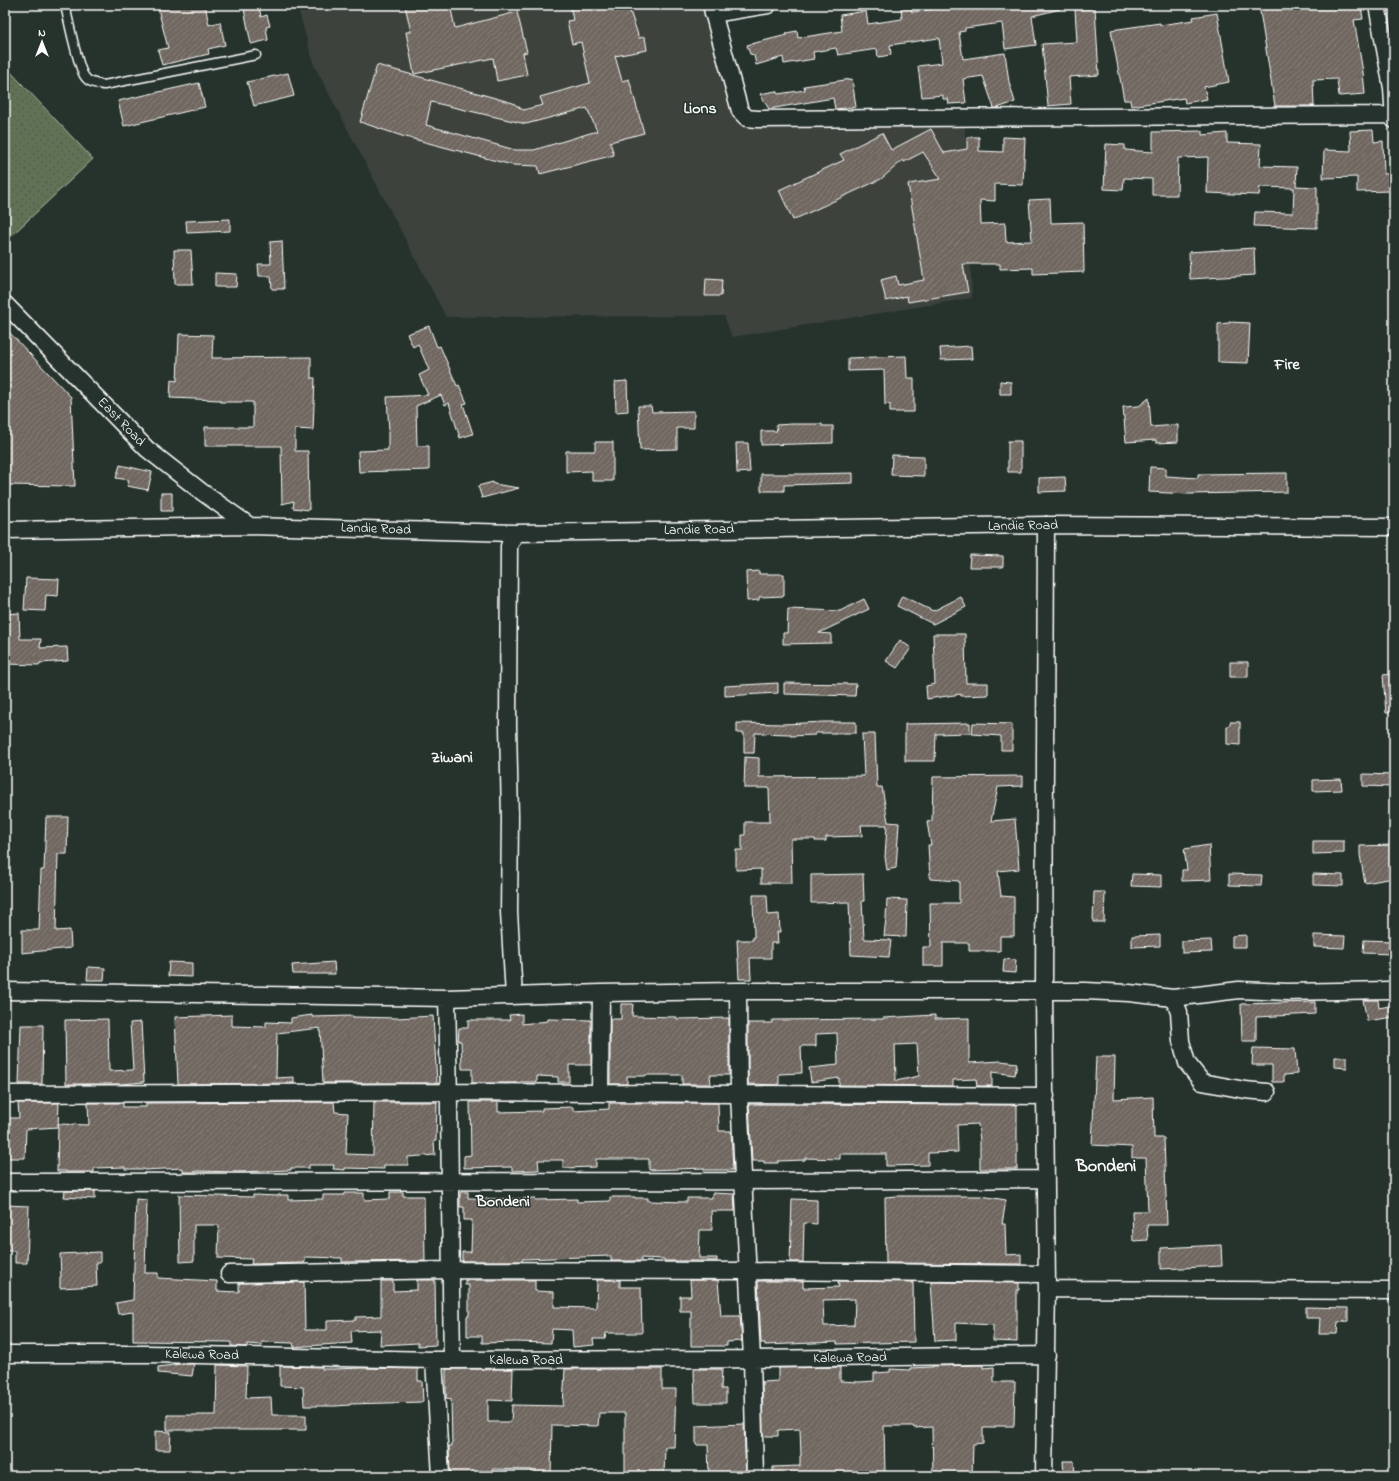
<svg xmlns="http://www.w3.org/2000/svg" width="1399" height="1481" viewBox="0 0 1399 1481" font-family="'Indie Flower',sans-serif">
  <defs>
    <pattern id="park-dots" width="8" height="8" patternUnits="userSpaceOnUse"><rect width="8" height="8" fill="#607254"/><path d="M2 2h.1M6 6h.1" fill="none" stroke="#545b4f" stroke-width="1.8" stroke-linecap="round"/></pattern>
    <pattern id="building-hatch" width="6" height="6" patternUnits="userSpaceOnUse"><rect width="6" height="6" fill="#706760"/><path d="M-1 1l2-2M0 6l6-6M5 7l2-2" fill="none" stroke="#857e78"/></pattern>
  </defs>
  <rect width="100%" height="100%" fill="#26332d"/>
  <filter id="ink" filterUnits="userSpaceOnUse"><feTurbulence type="fractalNoise" baseFrequency=".025" numOctaves="2"/><feDisplacementMap in="SourceGraphic" scale="8" xChannelSelector="R" yChannelSelector="G"/><feConvolveMatrix kernelMatrix="1 2 1 2 8 2 1 2 1" color-interpolation-filters="sRGB"/></filter>
  <g filter="url(#ink)">
    <path fill="#3c433c" d="M297,5H719L743,110L964,109L972,298L732,337L724,316L446,317L314,65Z"/>
    <path fill="url(#park-dots)" stroke="#b0b8aa" d="M5,66L93,159L9,238L5,234Z"/>
    <path fill="url(#building-hatch)" stroke="#fff" fill-rule="evenodd" d="M157,5H205L209,25L220,22L225,45L208,49L209,54L162,65L158,50L168,48Z
      M405,5H450L455,28L517,12L527,52L523,53L527,75L497,81L493,58L414,74L406,32H411Z
      M570,5H628L639,38L645,37L647,50L615,56L622,81L629,79L644,133L610,142L614,155L540,174L538,166L512,165L402,136L360,122L377,65L513,103L523,110L543,105L540,97L590,83L581,42L572,44L567,21L573,20ZM431,102L526,124L587,108L597,131L534,150H515L426,125Z
      M933,5H960V8L996,5H1060V9L1032,16L1036,45L1005,49L1002,23L965,28V31L959,32L963,59L1005,53L1009,82L1015,102L997,108H994L983,76L963,79L966,103L949,104L948,99H943V95L922,97L918,66L942,63L939,38L890,45L891,55L878,57L877,49L838,55L836,48L813,52L814,59L784,64L783,57L756,65L754,55L750,54L747,45L787,35L786,33L797,31L798,38L842,31L840,15L866,11L868,24L902,19L901,8L911,6L912,12L933,9Z
      M1259,5H1336L1337,9L1361,6L1363,19L1354,20L1363,72L1365,94L1339,96L1337,79L1313,80L1314,106H1275Z
      M259,6L261,17L267,15L270,26L266,27L268,40L251,44L244,9Z
      M1095,8L1099,75L1069,77L1071,104L1048,106L1042,44L1077,42L1075,9Z
      M1217,13L1229,82L1204,87L1207,99L1185,103L1184,98L1131,106L1130,100H1124L1111,30L1160,23V25L1194,20L1193,17Z
      M288,73L294,96L254,106L247,82Z
      M852,79L856,107L835,109L833,98L769,109L760,94L776,91L778,94L805,90L804,86Z
      M199,83L205,107L124,126L118,101Z
      M931,129L944,153L967,149V137H979V151L1003,152V137L1025,138L1023,185L995,184V201L980,200L981,224L1005,223L1006,242L1032,241L1029,200L1050,199L1051,223L1083,222L1084,272L1033,274V268L1000,269V264H963L968,292L908,302L907,296L886,301L881,280L896,276L898,285L924,280L908,184L941,179L923,152L904,162L903,160L881,179L793,220L779,190L844,160L840,154L882,133L891,150Z
      M1373,130L1374,142L1383,141L1384,174H1390V191L1357,192V177L1323,178L1324,150L1351,151L1350,131Z
      M1202,131V135L1227,133V143L1261,144L1260,166L1297,167L1296,186L1317,187V228L1254,226L1255,212L1293,213L1294,188L1260,187L1259,195L1207,193L1208,157L1178,158L1177,195H1152V179L1124,178L1123,190L1104,189L1106,144L1125,145V150L1153,152V132Z
      M230,219V231L187,233L186,221Z
      M282,241L284,289H272L271,276H259L258,264H271L270,242Z
      M1254,248L1255,275L1190,279L1189,252Z
      M174,250H191L193,284H175Z
      M215,273L237,274L236,287H215Z
      M706,279L722,280L721,296H705Z
      M1229,322L1250,323L1248,363L1218,362V324L1229,323Z
      M429,326L437,347L440,346L457,386L459,385L467,403L463,404L473,434L460,438L449,403L445,405L441,395L416,406L417,446H429V470L359,472L358,451L388,450V431H389L387,397L428,395L419,375L429,370L418,344L413,347L407,334Z
      M8,331L71,397L75,486L5,485V356L6,355Z
      M179,334L213,335L212,358L311,357V378H315L313,430L295,429V451H308L309,510L293,508L294,501L282,504L281,446H205V427H253V402H220V400L170,398L171,380L177,381Z
      M971,346L972,359L941,360L940,348Z
      M906,356L907,378H914V412H890V404L885,405L884,370L848,371V358Z
      M627,381L628,411L616,412L615,382Z
      M1000,381L1011,382V394H1000Z
      M1149,398L1151,427L1178,425V442L1156,443V440L1126,442L1123,407L1139,406Z
      M638,406H651L652,412L694,411V428H677V449L640,450Z
      M792,424H822V426H833V443L761,445V431H777L776,425Z
      M1008,441H1021V472H1008Z
      M595,442H613V481H592V471L566,472V451H595Z
      M736,443H748L750,472L737,473Z
      M892,455L924,456V476L891,475Z
      M120,465L152,472L148,490L127,486L129,480L116,478Z
      M1150,467L1166,468V476L1198,478V474L1287,473V492L1189,494L1149,492Z
      M853,473V483L784,485V491H761V474H804Z
      M1065,477L1066,491L1039,492V478Z
      M493,482L494,484L519,488L482,498L478,486Z
      M161,493H172V511H161Z
      M970,555L1003,556V567H969Z
      M759,571V574H784V596L759,597V600L747,601L746,572Z
      M26,578L59,579L58,596L46,595L45,611L24,610Z
      M902,596L933,611L961,597L966,607L933,624L897,606Z
      M864,599L869,609L819,633L831,634V643L783,644V633H787L788,609L840,611Z
      M19,613L20,639H41L40,648L67,647L68,661L40,663V665L5,664V614Z
      M933,634H965L966,683H988V695L961,696V694L927,699L926,686L935,684Z
      M900,640L911,648L897,668L886,661Z
      M1230,662H1248V677H1230Z
      M1394,674V712L1386,713L1383,675Z
      M778,683V693L725,696V686Z
      M784,683L856,684L855,696L784,694Z
      M824,722H856V733H815V735L790,736V734L755,733L754,753H744V733H737V723L783,724Z
      M1230,722H1240V745L1227,744V726H1230Z
      M970,723V733L936,734L935,761H905V724Z
      M973,723L1012,724V750H1001V736L972,734Z
      M862,734H875L877,787H882L888,822L899,823L896,868L887,870L885,857L887,825H861L862,836L826,837V841H815V839H791L792,883H761V869L736,870V850H742V835H745V822H770L769,788H744L745,757L759,758V777L864,776Z
      M1363,774L1392,775V787L1363,786Z
      M1023,776V786L998,787L991,821L1015,819L1019,869L998,871L1001,896L1014,897V936H1000V951H969V943H943V966H923V947H931L930,903H959V881L930,879L928,845H931L927,822L932,821L933,777Z
      M1341,779L1342,790L1313,791V780Z
      M46,817H68L67,854H58L56,931L70,930L71,948L22,953V930H39L41,870H44Z
      M1313,841H1344V853L1313,854Z
      M1209,845L1211,880L1182,881V870H1187L1184,849Z
      M1393,845L1394,878L1365,883L1360,855V846Z
      M863,874L864,901H862L864,939L891,940L889,957L851,955L849,902L811,903V875Z
      M1132,874L1161,875V887L1131,886Z
      M1229,874L1262,875L1261,886L1229,885Z
      M1313,874L1343,875V886L1313,885Z
      M1094,892H1105L1104,922H1093Z
      M753,895H767L768,915L779,914L780,932H777L778,943H771V958H750L751,979H739L737,940H753V937H754Z
      M887,899L907,900L906,937L884,936L886,918Z
      M1160,935V946L1132,947V936Z
      M1246,935V947H1232V936Z
      M1314,935L1345,936L1344,948L1314,947Z
      M1211,940L1212,952L1182,953V941Z
      M1364,940L1393,941V954L1363,953Z
      M1004,959L1016,960L1015,973L1003,972Z
      M169,962L192,963V977L168,976Z
      M334,962L335,974H293L292,965Z
      M88,967L105,968L104,980H87Z
      M1363,1000H1378L1379,1008L1394,1005V1017L1367,1021Z
      M1315,1002V1014L1256,1017V1041H1242L1241,1004Z
      M621,1004H633L632,1016L677,1017V1019L729,1018V1075H710L711,1084H682V1075H645V1076H627V1084H610V1019H621Z
      M522,1014V1024L548,1021V1019L591,1020V1065H569V1082H558V1077L537,1076V1082H521L522,1083H472V1069H462L461,1041H458L459,1028H468V1020H510L509,1015Z
      M232,1015V1026L266,1027V1022L291,1023V1018L312,1015V1017L353,1016V1017L397,1018L433,1016L437,1083H323L320,1028L277,1033L276,1078L294,1077V1083L178,1084L175,1017Z
      M935,1015V1019L969,1018V1063L1001,1061L1017,1063L1015,1075L992,1072V1086H977L976,1079L953,1080V1086L839,1085V1078L811,1082L809,1068L838,1065L837,1033L816,1034V1046H801L802,1073L779,1074V1085L748,1084V1023H772V1020L883,1019V1018ZM917,1044L919,1076L896,1081L895,1045Z
      M108,1019L109,1071L133,1070L130,1023L141,1022L144,1082L122,1084H66L65,1020Z
      M21,1025H43L42,1084H19Z
      M1253,1048L1295,1049L1297,1074L1284,1075V1082H1272V1065H1252Z
      M1096,1057H1115L1114,1099L1153,1097L1154,1138H1164L1167,1225H1147L1148,1240L1133,1241L1132,1211H1148L1146,1158H1132V1147L1092,1145Z
      M1335,1057H1347V1068L1335,1067Z
      M334,1102L335,1112L348,1113L346,1154L373,1155L374,1102H437L436,1141H434L435,1155L408,1157V1165H384V1169L345,1168V1170L333,1169L334,1165H309V1168H291V1170L239,1172L195,1171V1172H183V1168L144,1170V1169H125V1167L94,1168V1172H66V1171H57L58,1124L89,1125L88,1103H123V1107H146V1103Z
      M470,1102H498V1112L542,1111V1108L573,1107V1111L609,1109V1103H718L719,1131H731L733,1170H704V1168L649,1170V1159H596V1167L563,1168V1160H538L539,1170L512,1171V1167L464,1168V1156L471,1155Z
      M18,1103H59L58,1127L26,1129L25,1158H5V1118H19Z
      M749,1104L1017,1105V1169H980V1141L978,1124L957,1125L958,1152L928,1153V1165L886,1166V1154H840V1159L805,1158V1160L778,1161V1163H764V1161H752Z
      M65,1191H95V1199L64,1197Z
      M390,1192H403V1196H424L425,1261L342,1262V1258L305,1257V1262L303,1263L251,1264L252,1259L218,1258L219,1225H194V1261L180,1262L179,1195L253,1197V1195L278,1196V1195H288V1200L323,1199V1195H344V1193H364V1200L390,1199Z
      M460,1192H468V1198L508,1199L535,1198V1200L577,1199V1202L610,1201V1197H635V1198H648V1201L687,1202V1198H712V1193L734,1194L735,1211H711L712,1230H700L699,1258H717V1261H664V1259L641,1258V1261H611V1256L522,1259V1261H462V1252H471L472,1220H464V1207H460Z
      M897,1196H981L1006,1200L1002,1224H1005L1006,1255L1021,1254V1264L886,1263L885,1197Z
      M136,1199L147,1200L145,1273H158V1278L217,1281V1291L239,1292V1283L304,1282L305,1330H327V1321L356,1320V1317L381,1316V1281H393V1291L417,1290V1280H435L436,1345L418,1346V1343L380,1345L381,1330L351,1331L352,1343L306,1346L294,1347L293,1343L262,1342V1345L247,1344V1347L231,1346V1342L133,1341V1312L118,1314L116,1303L133,1300Z
      M792,1199L817,1200V1224L804,1223L803,1262H790Z
      M5,1205L29,1206L27,1263H15V1251H5Z
      M1221,1245L1222,1266L1161,1269V1248Z
      M100,1252V1263H96L97,1286L60,1288V1277H61L60,1254Z
      M465,1280H535V1291L554,1292V1307L596,1308L597,1280H620V1287H641L642,1333H606L605,1339H593L594,1345L573,1347L572,1330L552,1329L551,1343L515,1342L482,1343V1336H467V1316H469V1285H465Z
      M690,1280H718L721,1316H740L742,1341L727,1342V1346H691V1311H680V1296H691Z
      M758,1281H803V1288L839,1287L838,1281L913,1282L914,1342L837,1344V1342L765,1345V1343H761ZM855,1299L854,1325L824,1326L823,1300Z
      M931,1282L1019,1283V1290H1017V1342L993,1341V1325L956,1323V1340L935,1341Z
      M1306,1307L1348,1308V1321L1338,1322L1337,1334H1319L1320,1318H1306Z
      M180,1364H194L192,1376L158,1373V1367Z
      M217,1365L247,1366L246,1398L271,1397L272,1415H306V1430H167V1415H216Z
      M983,1365V1368L994,1367V1382H1015L1014,1426H995V1428H983V1443L973,1444L972,1476H933L932,1427L914,1428L913,1426H884L885,1476H773V1467L800,1466V1456H801L800,1429L778,1430V1436H763L762,1382L778,1381V1368L840,1367V1381L860,1382L874,1381V1373L890,1372V1369L910,1370V1368L933,1367V1366Z
      M280,1366L322,1367V1369H335L362,1368L418,1369V1381H422L423,1402L350,1404V1405L336,1406H304L303,1387L280,1386Z
      M446,1369H513L512,1401L488,1400V1422H511L512,1405L563,1406L565,1369H662V1389H676L674,1447H665L664,1476L625,1475V1413H599L598,1426L552,1425L551,1476H532V1470L492,1469V1476H450L449,1446H452L451,1399L446,1398Z
      M696,1369H722L721,1389H726V1403H695L694,1370Z
      M744,1424L746,1476H709L708,1445H696V1426Z
      M155,1431L171,1432L170,1450H155Z
      M1063,1461H1074L1075,1476H1064Z"/>
    <g fill="none" stroke-linecap="round" stroke-linejoin="round">
      <g stroke="#fff" stroke-width="11">
        <path id="lane" d="M65,5C68,18 78,69 85,77C89,83 98,84 104,85L256,55"/>
      </g>
      <g stroke="#fff" stroke-width="19">
        <path id="street" d="M711,5L740,111L747,118L757,119L1393,115
          M1377,5L1392,88L1394,120
          M713,14L768,5
          M5,304L147,449L202,492L250,526
          M5,530L250,526L515,533L1046,525L1394,527
          M5,991L447,998L601,993L738,991H1085L1129,993L1173,998L1179,1012L1181,1041L1187,1063L1202,1082L1245,1090L1267,1092
          M738,991L739,1094L752,1359L755,1476
          M514,996L509,912L510,818L508,725L509,546L515,533
          M447,998C450,1118 450,1239 452,1360
          M1173,998L1239,990L1287,992L1389,990
          M600,1093L601,993
          M5,1094L450,1092L1046,1096
          M5,1182L743,1181L1046,1179
          M229,1274L450,1270L748,1271L1047,1274
          M1047,1289L1394,1291
          M5,1354H148L434,1360L752,1359L1047,1355
          M434,1360L441,1476
          M1044,1476L1047,1289L1044,991L1046,525"/>
      </g>
      <use href="#lane" stroke="#26332d" stroke-width="8"/>
      <use href="#street" stroke="#26332d" stroke-width="16"/>
    </g>
  </g>
  <g text-anchor="middle" dominant-baseline="central" stroke-width="3" stroke-linejoin="round" paint-order="stroke">
    <g font-size="14" fill="#fff" stroke="#26332d">
      <text transform="translate(121 422) rotate(46)">East Road</text>
      <text transform="translate(1023 526) rotate(-1)">Landie Road</text>
      <text transform="translate(376 529) rotate(2)">Landie Road</text>
      <text transform="translate(699 530) rotate(-1)">Landie Road</text>
      <text transform="translate(202 1355) rotate(1)">Kalewa Road</text>
      <text transform="translate(850 1358) rotate(-1)">Kalewa Road</text>
      <text x="526" y="1360">Kalewa Road</text>
    </g>
    <g font-size="16" font-weight="bold" fill="#fff" stroke="#26332d">
      <text x="700" y="109">Lions</text>
      <text x="1287" y="365">Fire</text>
      <text x="452" y="758">Ziwani</text>
      <text x="503" y="1202">Bondeni</text>
    </g>
    <g font-size="18" font-weight="bold" fill="#fff" stroke="#26332d">
      <text x="1106" y="1167">Bondeni</text>
    </g>
  </g>
  <rect width="1399" height="1481" fill="none" stroke="#26332d" stroke-width="20"/>
  <rect x="10" y="10" width="1379" height="1461" fill="none" stroke="#fff" stroke-width="1.5" filter="url(#ink)"/>
  <g transform="translate(42 42)" stroke="#26332d" stroke-width="3" paint-order="stroke">
  <path d="M0-3L7 15L0 10L-7 15Z" fill="#ffffff"/>
  <text y="-6" font-size="11" font-weight="bold" text-anchor="middle" fill="#ffffff">N</text>
  </g>
</svg>
